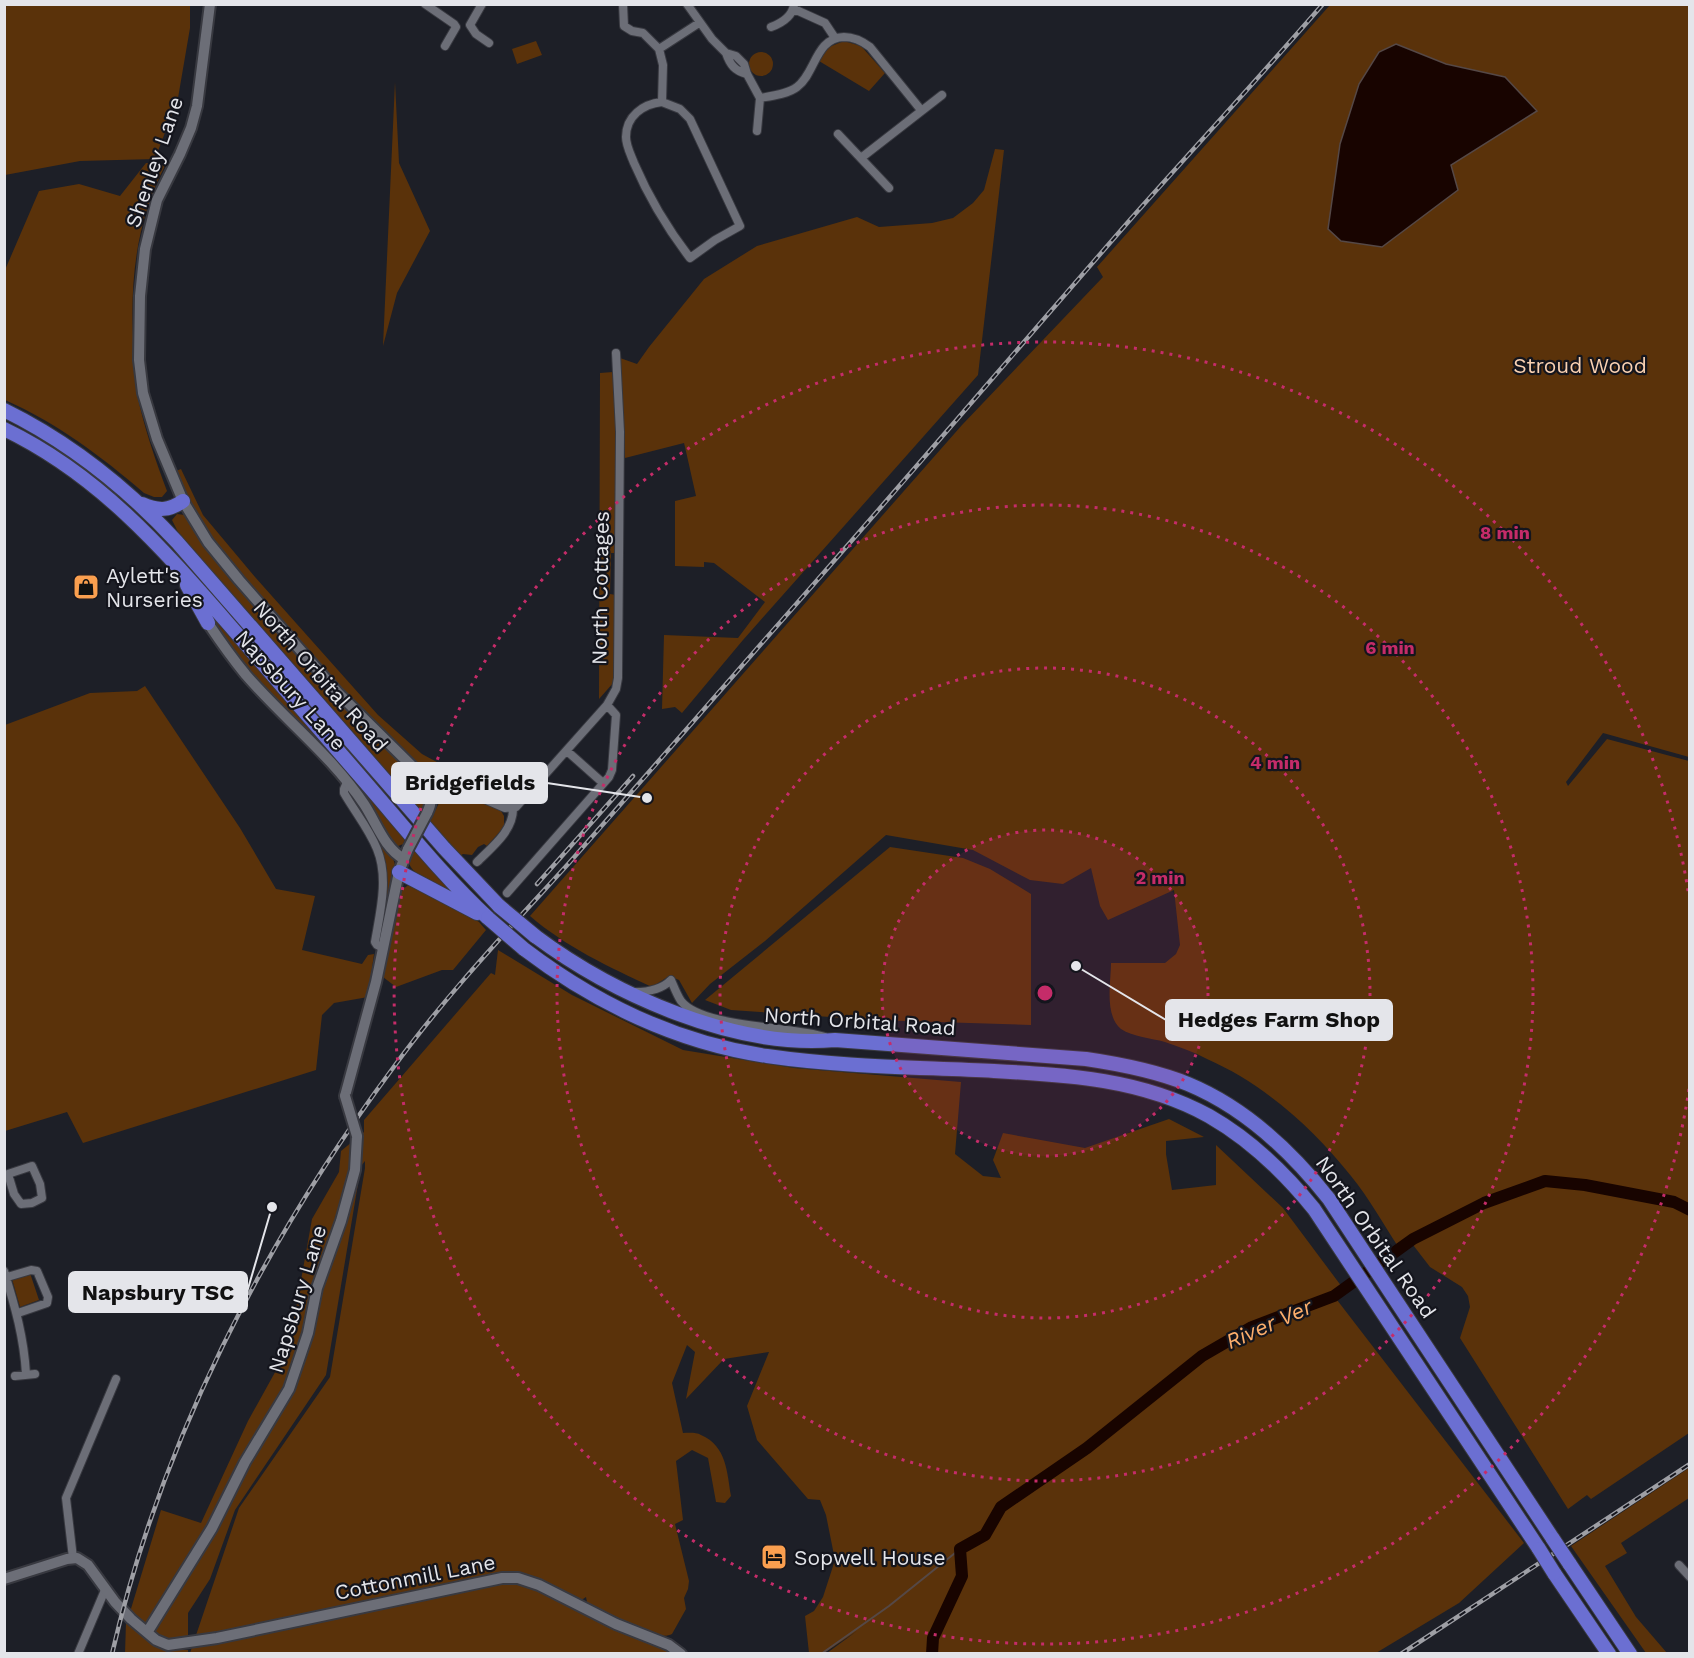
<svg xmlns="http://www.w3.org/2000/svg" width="1694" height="1658" viewBox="0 0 1694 1658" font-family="'Work Sans',sans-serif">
  <rect width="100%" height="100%" fill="#1d1f27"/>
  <path fill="#5a320a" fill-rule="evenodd" d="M5,4L190,5V28L178,98L155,159L80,161L5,175Z
    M1330,5H1689V757L1603,733L1566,782L1568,786L1607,739L1689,761V1433L1591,1499L1587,1495L1568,1509L1460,1338L1470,1307L1468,1296L1462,1287L1430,1267L1410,1241L1399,1248C1384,1225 1369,1198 1351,1176C1313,1128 1264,1084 1207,1059C1194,1052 1179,1047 1165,1042C1151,1038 1133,1037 1121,1029C1104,1015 1111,982 1111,963H1165L1176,954L1180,945L1174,890L1108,920L1100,906L1091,868L1063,884L1030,880L973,850L886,835L765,941L710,984L692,1003L679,980L669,976L652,987C609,967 566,947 530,916L962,425L1103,277L1097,267ZM1396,44L1446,64L1537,111L1450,165Z
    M536,41L542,55L517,64L512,49Z
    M844,41L861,46L885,73L869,91L819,61L829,47Z
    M749 64a12 12 0 1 1 24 0a12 12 0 1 1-24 0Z
    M395,82L399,163L430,231L397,293L383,346Z
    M995,149L1004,150L978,375L743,640L682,713L675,707L662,709L664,635L738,638L765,602L714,563L704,562V567L675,566V501L696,496L685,447L684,443L625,458L620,358L637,364L649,347L704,279L757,246L857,217L879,227L932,223L953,218L973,203L984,190Z
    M146,163L166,164C135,222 129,287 134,352C135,366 135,380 137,394C144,427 155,459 167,491L162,497H154L144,493C101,456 57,423 5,400V270L39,191L79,184L120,196Z
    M613,372L617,447L616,553H611L610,594L616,595L614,682L599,699L600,373Z
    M181,469L203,515L255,577L378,715L422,754L509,801L506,804L458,783L431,777L376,724L347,695L246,582L206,529L193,509L176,471Z
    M177,514L185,515L212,555L414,776C425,789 428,797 421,812L178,532L172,520Z
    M211,612L405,839L403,844L396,847L262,688L207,616Z
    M145,686L240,828L276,889L315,896L302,950L362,964L368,955L374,954L368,997L334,1003L322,1015L316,1070L83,1143L67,1112L5,1131V725L90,693L137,691Z
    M450,787L501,811L504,816V827L487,846L484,844L478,847L472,855L463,854L458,857L429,824L446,788Z
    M360,803C369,818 392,849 395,865C398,880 387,907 384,922H380L385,875L356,806Z
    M890,847L963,858L990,869L1031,894V1025L873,1020L731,1010L705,1000Z
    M414,848L459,898C448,891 410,876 409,862C409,858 412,852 414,848Z
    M415,884L479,922L486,930L453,970H442L396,987L383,977L400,895C403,887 407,885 415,884Z
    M498,950L572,995L683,1050L794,1068L961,1082L955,1154L983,1176L1001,1178L993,1160L1003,1133L1085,1148L1169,1119L1204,1137L1166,1141V1154L1172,1190L1216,1185V1145L1283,1208L1342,1287L1334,1296L1524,1543L1459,1603L1376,1653H827L857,1631L824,1653H809L805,1616L814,1611L823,1597L835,1560L826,1515L820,1500L808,1499L757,1440L747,1406L769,1352L724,1359L686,1399L695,1352L687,1345L672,1383L683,1433C688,1433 696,1432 701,1435C727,1446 727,1473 731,1496L725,1503L716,1502L708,1458L692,1450L676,1461L683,1520L675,1524L689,1581L688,1589L684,1598L686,1609L672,1634C656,1643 606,1615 588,1607L586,1597L571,1607L632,1637L669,1652V1653H190L239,1508L330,1377L365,1168V1161L361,1166L326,1375L235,1510L210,1579L188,1613V1638C157,1644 153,1629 130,1612L161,1510L201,1523L248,1421L289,1347L312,1219L339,1172L341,1151L364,1132V1120L491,973L495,975Z
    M30,1273L39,1300L20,1307L12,1279Z
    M1689,1468V1498L1621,1543L1627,1553L1605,1566L1636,1617L1667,1653H1646L1571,1546Z
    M126,1622L165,1649L188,1650V1653L125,1654Z"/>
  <path fill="#180400" stroke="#554846" stroke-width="1.5" d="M1396,44L1446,64L1505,77L1537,111L1451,165L1458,190L1382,247L1341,241L1328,229L1340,144L1359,84L1379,52Z"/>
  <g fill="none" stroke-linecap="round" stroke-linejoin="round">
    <path stroke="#554846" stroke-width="2" d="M821,1654L889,1606L960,1549"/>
    <path stroke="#180400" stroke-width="12" d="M932,1654L933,1638L962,1576L960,1549L985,1535L1001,1507L1087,1448L1202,1356L1252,1327L1334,1296L1413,1239L1484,1203L1545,1181L1585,1185L1674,1202L1690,1210"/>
    <g stroke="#383940" stroke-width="10">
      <path id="minor" d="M425,4L454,24L456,27L445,46
        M482,4L470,25L476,34L489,43
        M623,4L624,26L632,31L643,33L659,49
        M687,4L712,39L726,53L736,56L744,64L747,74L760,98L757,131
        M794,9L825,23L835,38
        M771,27C782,23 792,17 794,5
        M726,53C730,65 735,71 747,74
        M760,98C772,96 788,94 797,87C816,73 815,38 844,37C854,37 862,41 870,47L921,110
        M662,102L680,109L690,119L740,226L715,240L690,258C667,228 649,198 634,163C631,155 626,146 626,137C626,116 643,104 662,102Z
        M662,102L663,65L659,49L699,23
        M838,134L889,188
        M861,158L942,95
        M567,751L603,783
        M347,782L344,789V793C355,812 369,829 377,849C389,878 380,912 375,942L377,945L383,948
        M430,789L446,784L452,785L505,808L516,807L607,705L616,689L618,678L620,432L616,353
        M477,862C492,847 513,831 513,809
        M507,893L609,777L612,770L616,715L607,705
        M635,992C648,992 661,990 671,980C674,987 677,995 681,1001C702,1028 791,1026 825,1037
        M4,1176L8,1174L32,1166L40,1184L42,1198L32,1203L21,1204L14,1194L8,1174
        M4,1271C15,1306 24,1338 26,1374
        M4,1278L31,1270L37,1271L48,1297L47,1303L18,1313
        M15,1376L35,1374
        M73,1558L66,1498L116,1379
        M1679,1565L1690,1577
        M78,1654L105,1590"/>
    </g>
    <g stroke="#383940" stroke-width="14">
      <path id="tertiary" d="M208,623C220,641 232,658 246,675C284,719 331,755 364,804C376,822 384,848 404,859
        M345,1096L376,982L399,872
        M4,1579L67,1559L77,1558L88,1565L115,1602L131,1619L156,1640L168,1645L217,1638L502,1578H518L539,1585L616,1624L669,1645L681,1654
        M148,1631L212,1528L245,1462L289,1389L308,1333L317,1288L341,1221L355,1170L357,1136"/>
    </g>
    <g stroke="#383940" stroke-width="14">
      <path id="secondary" d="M210,4L197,106L191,128L180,154L157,200L145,249L140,296L139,360L143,393L157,439L183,501L208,542L239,580L338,693L423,777C431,790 434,799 427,813
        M399,872L408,849"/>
    </g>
    <g stroke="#383940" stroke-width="16">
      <path id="trunk" d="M4,410C71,443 126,487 177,542L444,848L499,906
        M4,429C100,475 164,550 232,628C278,682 325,736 372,790C409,833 446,879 488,918
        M142,504C158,511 169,511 183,501
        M187,585L208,623
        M399,872L477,913
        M535,936C614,995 735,1049 835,1040L1086,1059C1120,1064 1156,1071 1188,1084C1246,1108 1291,1151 1329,1199L1553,1539
        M524,949C595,1003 678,1043 767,1056C842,1067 918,1067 994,1071C1068,1075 1142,1079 1209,1116C1251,1140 1284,1172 1314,1209L1539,1549
        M1569,1563L1630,1654
        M1554,1573L1609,1654"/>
    </g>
    <use href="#minor" stroke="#6c6e77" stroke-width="8"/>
    <use href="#tertiary" stroke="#6c6e77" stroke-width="10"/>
    <use href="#secondary" stroke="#6c6e77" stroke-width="10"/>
    <use href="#trunk" stroke="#6b6fd2" stroke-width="14"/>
    <g stroke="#9e9fa5" stroke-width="4.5">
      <path id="rail" d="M537,884L633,776
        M112,1654C161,1441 264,1242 393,1068C446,995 509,929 569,863C633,791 697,717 761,644C885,504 1006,362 1129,221C1193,149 1259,78 1323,4
        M1401,1654L1690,1464"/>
    </g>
    <use href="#rail" stroke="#14151d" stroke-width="2" stroke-dasharray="7" stroke-linecap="butt"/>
    <g stroke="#383940" stroke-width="14" stroke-linecap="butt">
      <path id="tertiary-bridge" d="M345,1096L357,1136"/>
    </g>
    <g stroke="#383940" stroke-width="14" stroke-linecap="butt">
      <path id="secondary-bridge" d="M408,849L427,813"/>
    </g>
    <g stroke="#383940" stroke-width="16" stroke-linecap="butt">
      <path id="trunk-bridge" d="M499,906L535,936
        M488,918L524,949
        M1553,1539L1569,1563
        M1539,1549L1554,1573"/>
    </g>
    <use href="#tertiary-bridge" stroke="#6c6e77" stroke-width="10"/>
    <use href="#secondary-bridge" stroke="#6c6e77" stroke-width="10"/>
    <use href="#trunk-bridge" stroke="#6b6fd2" stroke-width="14"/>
  </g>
  <circle cx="1045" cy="993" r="163" fill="#c52c69" fill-opacity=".12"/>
  <g fill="none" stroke="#c52c69" stroke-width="3" stroke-dasharray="3 6">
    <circle cx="1045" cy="993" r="163"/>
    <circle cx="1045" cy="993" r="325"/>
    <circle cx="1045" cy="993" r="488"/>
    <path d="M1689 1089A651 651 0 1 1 1689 897"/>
  </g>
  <defs>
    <g id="shop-square" transform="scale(1.35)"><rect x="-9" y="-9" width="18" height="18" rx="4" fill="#fa9f4f" stroke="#14151d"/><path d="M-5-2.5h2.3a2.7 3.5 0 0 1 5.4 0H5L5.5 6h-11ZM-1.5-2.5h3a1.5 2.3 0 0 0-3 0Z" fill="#111"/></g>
    <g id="hotel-square" transform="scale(1.35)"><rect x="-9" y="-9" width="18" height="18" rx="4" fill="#fa9f4f" stroke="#14151d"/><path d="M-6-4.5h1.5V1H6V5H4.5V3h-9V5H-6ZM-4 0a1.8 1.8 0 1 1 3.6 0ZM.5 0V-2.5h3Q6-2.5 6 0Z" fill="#111"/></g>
  </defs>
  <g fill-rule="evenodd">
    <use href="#shop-square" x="86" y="587"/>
    <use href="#hotel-square" x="774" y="1557"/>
  </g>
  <g text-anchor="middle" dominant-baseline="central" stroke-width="4.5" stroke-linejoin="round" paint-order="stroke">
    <g font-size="21" fill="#e4e5ea" stroke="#14151d">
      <text transform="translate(154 162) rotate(-71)">Shenley Lane</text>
      <text transform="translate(600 588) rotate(-89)">North Cottages</text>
      <text transform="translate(321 676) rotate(49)">North Orbital Road</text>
      <text transform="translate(291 690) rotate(48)">Napsbury Lane</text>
      <text transform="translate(860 1021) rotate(4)">North Orbital Road</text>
      <text transform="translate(1376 1237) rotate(55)">North Orbital Road</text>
      <text transform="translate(297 1299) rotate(-73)">Napsbury Lane</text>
      <text transform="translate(415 1577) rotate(-11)">Cottonmill Lane</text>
    </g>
    <g font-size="21" fill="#fbd2b2" stroke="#14151d">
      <text x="1580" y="365">Stroud Wood</text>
    </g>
    <g font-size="21" fill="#e4e5ea" stroke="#14151d" text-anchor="start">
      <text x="106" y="575">Aylett's<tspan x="106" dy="24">Nurseries</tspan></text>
      <text x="794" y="1557">Sopwell House</text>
    </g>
    <g font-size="22" font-style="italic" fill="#fdae6b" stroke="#14151d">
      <text transform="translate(1269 1324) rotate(-24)">River Ver</text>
    </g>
  </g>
  <circle cx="1045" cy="993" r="9" fill="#c52c69" stroke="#14151d" stroke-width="3"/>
  <g font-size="18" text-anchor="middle" font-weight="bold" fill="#c52c69" stroke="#14151d" stroke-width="4.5" stroke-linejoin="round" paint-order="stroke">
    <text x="1505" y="539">8 min</text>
    <text x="1390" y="654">6 min</text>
    <text x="1275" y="769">4 min</text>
    <text x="1160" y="884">2 min</text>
  </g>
  <path fill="none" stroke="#e4e5ea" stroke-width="2" d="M647 798L547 783M1076 966L1166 1020M272 1207L247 1292"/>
  <g fill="#e4e5ea" stroke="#14151d" stroke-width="2">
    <circle cx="647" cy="798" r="6"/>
    <circle cx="1076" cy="966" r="6"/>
    <circle cx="272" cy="1207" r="6"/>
  </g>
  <g fill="#e4e5ea" stroke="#e4e5ea" stroke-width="2">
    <rect x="392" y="763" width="155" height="40" rx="6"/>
    <rect x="1166" y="1000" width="226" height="40" rx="6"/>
    <rect x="69" y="1272" width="178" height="40" rx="6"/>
  </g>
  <g font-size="22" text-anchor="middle" font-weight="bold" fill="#111">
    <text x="470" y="790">Bridgefields</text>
    <text x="1279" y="1027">Hedges Farm Shop</text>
    <text x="158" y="1300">Napsbury TSC</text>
  </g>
  <rect width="1694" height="1658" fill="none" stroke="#e4e5ea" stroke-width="12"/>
</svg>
